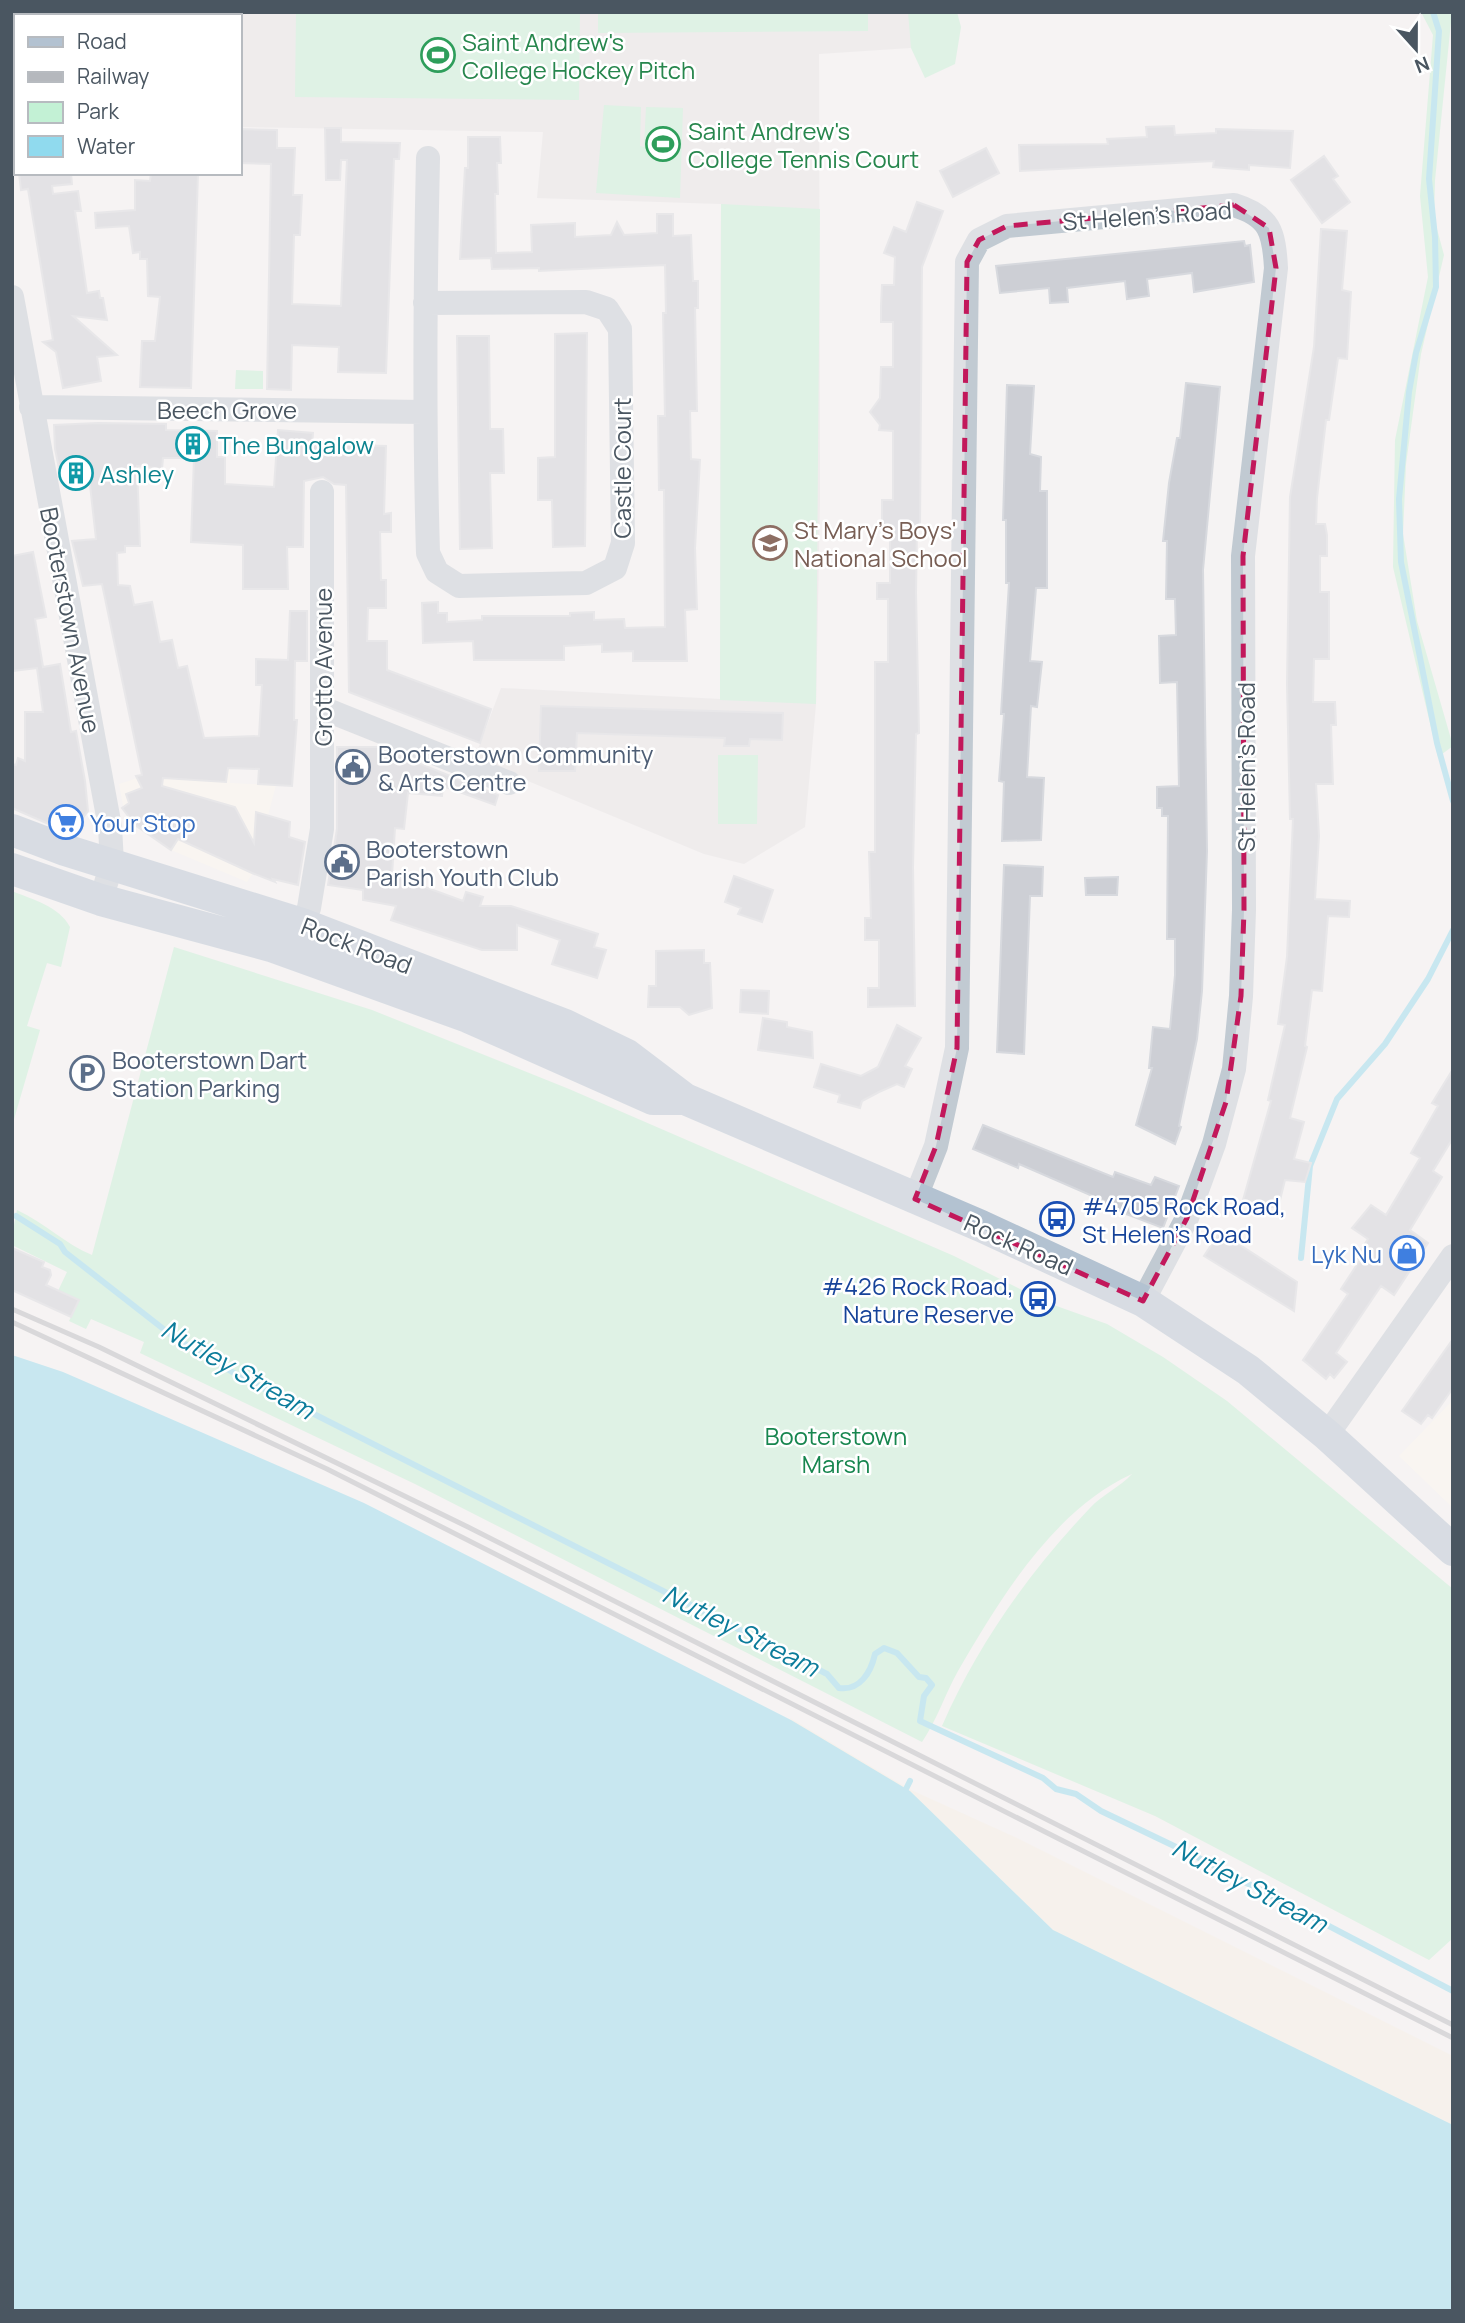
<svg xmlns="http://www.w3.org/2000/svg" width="1465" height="2323" viewBox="0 0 1465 2323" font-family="Manrope,sans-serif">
  <rect width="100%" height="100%" fill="#f5f3f3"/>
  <path fill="#fdf9ef" d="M230,768V783L276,785L253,873L247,882L171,850L135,825L124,811L119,784L156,772Z
    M1453,1400V1508L1399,1456Z"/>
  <path fill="#e6e4e5" d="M12,12H919L925,47L819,54L820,501L816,704L805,827L744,864L704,854L516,776L473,762L501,688L720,699L721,204L537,198L543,132L240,127V16H16V29H12Z"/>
  <path fill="#c3f1d5" d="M296,12H580L579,100L295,97Z
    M598,12H868V31L598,33Z
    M908,12H957L961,27L955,64L925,78L911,48Z
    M1421,12H1452L1435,180L1434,218L1444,255L1421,354L1406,464L1403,534L1417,621L1453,746L1438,757L1393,567L1395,440L1428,277L1420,196L1433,35Z
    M604,105L641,107L640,146L644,147L646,107L683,108L680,198L596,193Z
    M721,204L820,209L816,704L720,700Z
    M236,370L263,371V389H235Z
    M718,755H758L757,824H718Z
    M12,891C33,900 59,906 70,927L61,967L47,963L27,1026L40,1030L12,1126Z
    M174,947L372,1010L569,1089L954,1256L1028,1293L1027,1298L1046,1306L1048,1303L1107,1324L1163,1357L1227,1401L1453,1589V1938L1429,1960L1155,1816L942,1726C977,1645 1030,1571 1090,1508C1102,1495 1120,1487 1132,1474C1053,1510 1000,1599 958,1671C945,1694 937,1720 922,1742L415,1484L140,1353L144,1342L91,1319L86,1329L69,1321L79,1301L58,1291L67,1272L14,1246L12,1235L17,1210C45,1223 65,1244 92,1255Z"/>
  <path fill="#f5f0e5" d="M790,1718L909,1789L1017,1838L1453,2056V2311L838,1776Z"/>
  <path fill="#90daee" d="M12,1355L63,1372L364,1503L791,1720L910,1791L1053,1930L1453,2125V2311H12Z"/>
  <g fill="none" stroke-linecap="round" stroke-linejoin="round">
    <path stroke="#90daee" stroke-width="6" d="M1433,12L1439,31L1429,179L1435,237L1436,287L1416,353L1409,392L1399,499L1401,562L1437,743L1453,801
      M16,1216L60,1244L65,1252L175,1338L239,1376L827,1674L839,1688C860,1691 871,1672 875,1654L884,1648L897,1653L919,1677L926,1678L932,1685L924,1696L920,1721L1043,1778L1056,1789L1076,1794L1101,1811L1197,1857L1453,1991
      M1301,1258L1310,1166L1337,1099L1385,1044L1428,979L1453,930
      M903,1795L910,1781"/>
  </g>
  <path fill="#cdcfd5" stroke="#d7d9de" stroke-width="2" d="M1174,126L1175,135L1216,133V129L1293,131L1290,168L1249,165V170L1213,167L1214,161L1020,171L1019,145L1108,144L1107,139L1147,137L1146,127Z
    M325,128H341V142L400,143L399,159H394L386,373L338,372L339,347L292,345L291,390L267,389L271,164L240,163V129L277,130V148H295L293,195H302L300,235H294L292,304L341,306L347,160H341L340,180H326Z
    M468,137H500L501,163H497L498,194H495L496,253L532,252L531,225L575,223V237L611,235L617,222L624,235L657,233V214H673V236L691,235L693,281H698V308H695L697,411H690L691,459L700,460L695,548L697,609L685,610L687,661H633V651L602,652V644L564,646V660H474L473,641L423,643L422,603L438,602V613H447V622L482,620V616H570V613L594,612V620L624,619L625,628L665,627L664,490H659L658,416H665L663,313H666L665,265L539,271V268L492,269L491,258L460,259L465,168H468Z
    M986,148L999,173L953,197L940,171Z
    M1324,156L1338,176L1333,179L1350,202L1322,223L1291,180Z
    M19,173H71L72,184L52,186L53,194L78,191L81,211H75L87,293L99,291L100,298H103L107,320L73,316L117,355L97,357L101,381L63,388L56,352L43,342L53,340L28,189L21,190Z
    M151,173H198L191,388L140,387L142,341H155L160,297L148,296L147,259H140V252L133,253L129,226L96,228L95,213L135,210V180L150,181Z
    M917,202L943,211L922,267L920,525H917L916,593L919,733L916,734L913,867L915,1006L868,1007V988H879V940H865V918H871L869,852H875V662H888V599H877V583H890V531H882V500H893V431L879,430L880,425L870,412L880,398L881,367H893V322H881V306L882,285H894L895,257L884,253L894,227L906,232Z
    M1321,229L1347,231L1342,290L1351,292L1347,359L1338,358L1329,420H1326L1317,498L1316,524H1325L1327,535V556H1320V592H1329V659H1314L1313,702H1335L1336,725H1331L1333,784H1316L1319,836L1315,899L1350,901L1349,917L1328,916L1322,991L1312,990L1305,1046L1307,1047L1290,1118L1304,1122L1294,1159L1311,1163L1305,1182L1285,1180L1278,1208L1243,1200L1271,1101L1268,1100L1285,1025L1278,1024L1287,957L1293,819H1290L1287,684L1290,497L1314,347Z
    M1244,241L1245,246L1250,245L1254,282L1194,292L1192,273L1147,279L1149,296L1127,299L1125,281L1067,288L1068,302L1050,303L1049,288L1000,293L996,266Z
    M587,333L585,546L553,547L552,500H538V458L555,457V334Z
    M457,336H489L490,429H503L504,473H490L492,548L460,549Z
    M1186,383L1220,387L1203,570L1207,851L1202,991L1197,1039L1179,1126L1181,1127L1175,1144L1136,1125L1152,1068H1149L1153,1027L1170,1029L1175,975V939H1167L1168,816H1162V808H1157V787L1179,786L1177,682L1160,683L1159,636L1176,635L1175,599H1166L1167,541H1163L1169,483L1177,438H1180Z
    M1007,385L1034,386L1030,454L1041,457L1040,491H1047V588H1036L1030,661L1042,662L1037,707L1031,706L1027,777L1044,778L1041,840L1002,841L1004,782L999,781L1004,714H1001L1009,583H1006V520H1003Z
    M98,423L166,424V430L217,431V457H225V484L274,487L278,430L313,433L312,444L386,446L384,514L391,513V532H380L381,580H386V608H368L367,641H387V670L491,709L480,743L349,692L346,485L334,484L323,477L304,481L303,547H287L288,589H243V545L191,542L194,458H163L162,469L137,466L140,546H125V552L117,553L118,585L130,586L134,605L152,602L160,642L172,640L178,668L187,666L204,738L259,736L262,685H256V659L288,660L290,611H307V661H295L294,720H297L292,786L258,784L259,769L228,768L226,782L163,778L162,786L235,807L254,843L256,812L290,822L289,837L305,842L298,885L273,879L275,882L252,873L178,839L171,850L135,825L122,808L129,803L126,794L142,788L136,776L142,775L102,584L83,586L72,541L96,539L89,476L61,478L55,449L54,425Z
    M33,552L46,617L35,619L43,667L60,664L71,732L76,731L85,781L88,811L76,827L60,829L12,808V764L16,765L18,758L25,761V712H43L37,668L12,671V556Z
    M541,706L783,713L782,740L750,739L749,746H724L725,738L577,733L575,771H539Z
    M337,747H378L498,795L495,805L443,786L442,796L408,793L404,829L395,828L392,875L463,901L466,892L483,897L480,906H511L598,934L594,947L606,950L597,978L552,964L560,940L517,925V950H482L391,920L396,906L363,900V890L328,885L337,829Z
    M1004,865L1043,867L1042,896H1030L1024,1054L997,1052Z
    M734,876L773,890L762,922L738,914L741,908L725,902Z
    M1118,877L1117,895H1086L1085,878Z
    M704,950V963H710L712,1008L689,1015L680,1007H648L649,986H656V951Z
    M741,990L769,991L768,1014L740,1012Z
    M763,1018L787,1022V1027L812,1032L813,1058L758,1050Z
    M897,1025L921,1038L905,1066L912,1069L904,1087L897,1084L879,1092L862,1101L860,1108L838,1102L840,1095L814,1087L821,1064L861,1076L878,1067Z
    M1453,1069V1138L1433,1171L1442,1177L1410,1230L1428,1243L1394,1295L1381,1286L1336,1353L1347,1362L1334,1378L1330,1374L1326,1379L1303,1360L1348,1294L1341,1289L1360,1260L1356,1257L1368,1239L1352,1228L1371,1205L1386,1215L1420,1158L1411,1153L1438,1106L1432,1103Z
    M983,1125L1113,1177L1115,1172L1151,1185L1155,1177L1179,1186L1163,1228L1102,1205L1104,1201L1019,1164L1018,1168L973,1149Z
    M1220,1232L1297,1282L1294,1311L1204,1256Z
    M12,1248L44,1262L42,1267L50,1270L51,1275L46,1285L79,1300L71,1317L12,1290Z
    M1453,1339V1388L1432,1418L1428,1415L1421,1424L1402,1411Z"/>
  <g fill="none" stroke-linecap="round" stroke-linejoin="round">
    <path stroke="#c1cad2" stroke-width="24" d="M12,297L110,827L112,863L101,900
      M425,303L586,302L607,309L620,329L623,543L615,568L586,583L459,586L437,572L428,553C424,421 425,290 428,158
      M31,407L423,412
      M322,708L509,783
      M302,924L309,908L322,829V492
      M915,1199L936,1146L957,1048L967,262L979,240L1007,226L1234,205C1270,216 1274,232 1276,268L1243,556L1244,910L1241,996L1234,1069L1214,1144L1187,1218L1143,1301
      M1327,1435L1453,1256"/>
    <path stroke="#b3c2d1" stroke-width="32" d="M12,830L65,850L302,924L565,1025L627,1055L685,1099L981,1226L1143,1301L1248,1370L1327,1435L1453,1550
      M12,869L101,900L271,946L468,1017L653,1099H683"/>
    <path stroke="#b5b8bd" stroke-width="5" d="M12,1309L99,1347L468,1527L1453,2025
      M12,1322L327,1469L1453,2038"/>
  </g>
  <path d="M0 0H1465V2323H0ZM1234,205L1269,228L1276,268L1243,556L1244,910L1241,996L1226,1102L1187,1218L1143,1301L915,1199L936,1146L957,1048L967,262L979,240L1007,226Z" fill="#f5f3f3" fill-opacity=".55" fill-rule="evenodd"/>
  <path fill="none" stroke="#c2185b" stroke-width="5" stroke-dasharray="14 9" stroke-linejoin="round" d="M1234,205L1269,228L1276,268L1243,556L1244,910L1241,996L1226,1102L1187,1218L1143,1301L915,1199L936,1146L957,1048L967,262L979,240L1007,226Z"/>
  <defs>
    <g id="stadium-ring" transform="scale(1.75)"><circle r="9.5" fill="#fff" stroke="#2e9e5b" stroke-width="1.5"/><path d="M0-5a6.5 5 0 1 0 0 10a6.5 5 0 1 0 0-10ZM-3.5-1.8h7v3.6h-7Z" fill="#2e9e5b"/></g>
    <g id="building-ring" transform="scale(1.75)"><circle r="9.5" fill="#fff" stroke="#0f9aa8" stroke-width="1.5"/><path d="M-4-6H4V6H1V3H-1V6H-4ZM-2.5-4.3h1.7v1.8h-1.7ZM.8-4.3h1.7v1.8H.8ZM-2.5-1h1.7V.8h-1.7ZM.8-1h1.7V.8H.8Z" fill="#0f9aa8"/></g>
    <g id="school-ring" transform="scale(1.75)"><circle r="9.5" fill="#fff" stroke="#8d6e63" stroke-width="1.5"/><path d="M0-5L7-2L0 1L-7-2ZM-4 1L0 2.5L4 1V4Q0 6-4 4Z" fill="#8d6e63"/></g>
    <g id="civic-ring" transform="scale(1.75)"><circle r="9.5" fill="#fff" stroke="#5c6f8a" stroke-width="1.5"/><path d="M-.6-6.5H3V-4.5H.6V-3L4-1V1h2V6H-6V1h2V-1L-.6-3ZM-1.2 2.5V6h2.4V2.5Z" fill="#5c6f8a"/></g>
    <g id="supermarket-ring" transform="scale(1.75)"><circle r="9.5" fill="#fff" stroke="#3f7fe0" stroke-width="1.5"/><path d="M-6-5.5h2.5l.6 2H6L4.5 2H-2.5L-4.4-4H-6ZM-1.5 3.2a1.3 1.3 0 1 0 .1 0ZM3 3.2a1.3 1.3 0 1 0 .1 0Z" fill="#3f7fe0"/></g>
    <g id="parking-ring" transform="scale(1.75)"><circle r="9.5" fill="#fff" stroke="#5c6f8a" stroke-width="1.5"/><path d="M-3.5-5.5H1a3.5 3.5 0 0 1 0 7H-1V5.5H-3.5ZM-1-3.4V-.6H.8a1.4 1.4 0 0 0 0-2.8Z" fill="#5c6f8a"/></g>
    <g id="bus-ring" transform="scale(1.75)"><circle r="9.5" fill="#fff" stroke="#1a4fb4" stroke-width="1.5"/><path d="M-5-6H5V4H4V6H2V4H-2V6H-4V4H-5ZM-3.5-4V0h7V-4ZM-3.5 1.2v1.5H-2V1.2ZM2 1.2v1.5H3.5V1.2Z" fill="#1a4fb4"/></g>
    <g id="shop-ring" transform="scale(1.75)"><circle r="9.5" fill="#fff" stroke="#3f7fe0" stroke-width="1.5"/><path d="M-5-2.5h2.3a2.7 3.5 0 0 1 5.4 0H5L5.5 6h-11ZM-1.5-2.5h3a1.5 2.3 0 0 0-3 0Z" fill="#3f7fe0"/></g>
  </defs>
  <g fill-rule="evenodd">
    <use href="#stadium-ring" x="438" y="55"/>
    <use href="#stadium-ring" x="663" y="144"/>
    <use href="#building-ring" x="193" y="444"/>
    <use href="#building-ring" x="76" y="473"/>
    <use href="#school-ring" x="770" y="543"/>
    <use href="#civic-ring" x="353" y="767"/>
    <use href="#supermarket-ring" x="66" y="822"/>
    <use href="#civic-ring" x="342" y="862"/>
    <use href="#parking-ring" x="87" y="1073"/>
    <use href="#bus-ring" x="1057" y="1219"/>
    <use href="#shop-ring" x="1407" y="1253"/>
    <use href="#bus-ring" x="1038" y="1299"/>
  </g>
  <g text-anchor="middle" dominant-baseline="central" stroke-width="5" stroke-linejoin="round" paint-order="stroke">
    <g font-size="24" fill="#27864d" stroke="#fff" text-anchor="start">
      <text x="462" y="41">Saint Andrew's<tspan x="462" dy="28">College Hockey Pitch</tspan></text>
      <text x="688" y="130">Saint Andrew's<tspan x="688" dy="28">College Tennis Court</tspan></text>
    </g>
    <g font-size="24" fill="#4a5661" stroke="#fff">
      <text transform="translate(1147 215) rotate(-4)">St Helen's Road</text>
      <text x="227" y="409">Beech Grove</text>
      <text transform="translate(621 468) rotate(-90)">Castle Court</text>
      <text transform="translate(71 620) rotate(79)">Booterstown Avenue</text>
      <text transform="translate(322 667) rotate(-90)">Grotto Avenue</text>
      <text transform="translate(1245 767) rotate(-90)">St Helen's Road</text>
      <text transform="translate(357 945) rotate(21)">Rock Road</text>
      <text transform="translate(1019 1244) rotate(24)">Rock Road</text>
    </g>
    <g font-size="24" fill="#0d838f" stroke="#fff" text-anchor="start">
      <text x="218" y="444">The Bungalow</text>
      <text x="100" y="473">Ashley</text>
    </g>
    <g font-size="24" fill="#785e54" stroke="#fff" text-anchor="start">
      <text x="794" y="529">St Mary's Boys'<tspan x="794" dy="28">National School</tspan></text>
    </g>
    <g font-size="24" fill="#4e5e75" stroke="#fff" text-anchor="start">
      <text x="378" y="753">Booterstown Community<tspan x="378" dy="28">&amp; Arts Centre</tspan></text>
      <text x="366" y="848">Booterstown<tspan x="366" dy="28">Parish Youth Club</tspan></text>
      <text x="112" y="1059">Booterstown Dart<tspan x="112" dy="28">Station Parking</tspan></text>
    </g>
    <g font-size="24" fill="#366cbe" stroke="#fff" text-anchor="start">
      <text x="90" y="822">Your Stop</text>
      <text x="1382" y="1253" text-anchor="end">Lyk Nu</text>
    </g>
    <g font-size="24" fill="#164399" stroke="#fff" text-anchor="start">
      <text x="1082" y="1205">#4705 Rock Road,<tspan x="1082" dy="28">St Helen's Road</tspan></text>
      <text x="1014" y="1285" text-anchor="end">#426 Rock Road,<tspan x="1014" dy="28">Nature Reserve</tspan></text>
    </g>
    <g font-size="24" fill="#17864f" stroke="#fff">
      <text x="836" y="1435">Booterstown<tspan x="836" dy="28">Marsh</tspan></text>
    </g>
    <g font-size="26" font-style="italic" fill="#0c7c9b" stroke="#fff">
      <text transform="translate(238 1369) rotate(30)">Nutley Stream</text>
      <text transform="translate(741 1630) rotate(27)">Nutley Stream</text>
      <text transform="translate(1250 1885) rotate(28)">Nutley Stream</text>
    </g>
  </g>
  <rect width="1465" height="2323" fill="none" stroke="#4a5661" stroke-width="28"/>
  <rect x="14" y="14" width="228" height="161" fill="#ffffff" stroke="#b7bbc0" stroke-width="2"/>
  <rect x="28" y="37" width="35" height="10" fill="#b3c2d1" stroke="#b7bbc0" stroke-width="2"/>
  <text x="77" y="49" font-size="21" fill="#4a5661">Road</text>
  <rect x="28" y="72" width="35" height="10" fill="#b5b8bd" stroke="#b7bbc0" stroke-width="2"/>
  <text x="77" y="84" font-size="21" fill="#4a5661">Railway</text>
  <rect x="28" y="102" width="35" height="21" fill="#c3f1d5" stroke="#b7bbc0" stroke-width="2"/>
  <text x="77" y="119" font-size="21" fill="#4a5661">Park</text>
  <rect x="28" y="136" width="35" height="21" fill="#90daee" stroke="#b7bbc0" stroke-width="2"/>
  <text x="77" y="154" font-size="21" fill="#4a5661">Water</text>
  <g transform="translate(1416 49) rotate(159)" stroke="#ffffff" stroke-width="5" paint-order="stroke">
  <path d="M0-5L12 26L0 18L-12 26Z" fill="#4a5661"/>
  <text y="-10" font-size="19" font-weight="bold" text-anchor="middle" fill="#4a5661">N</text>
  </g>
</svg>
